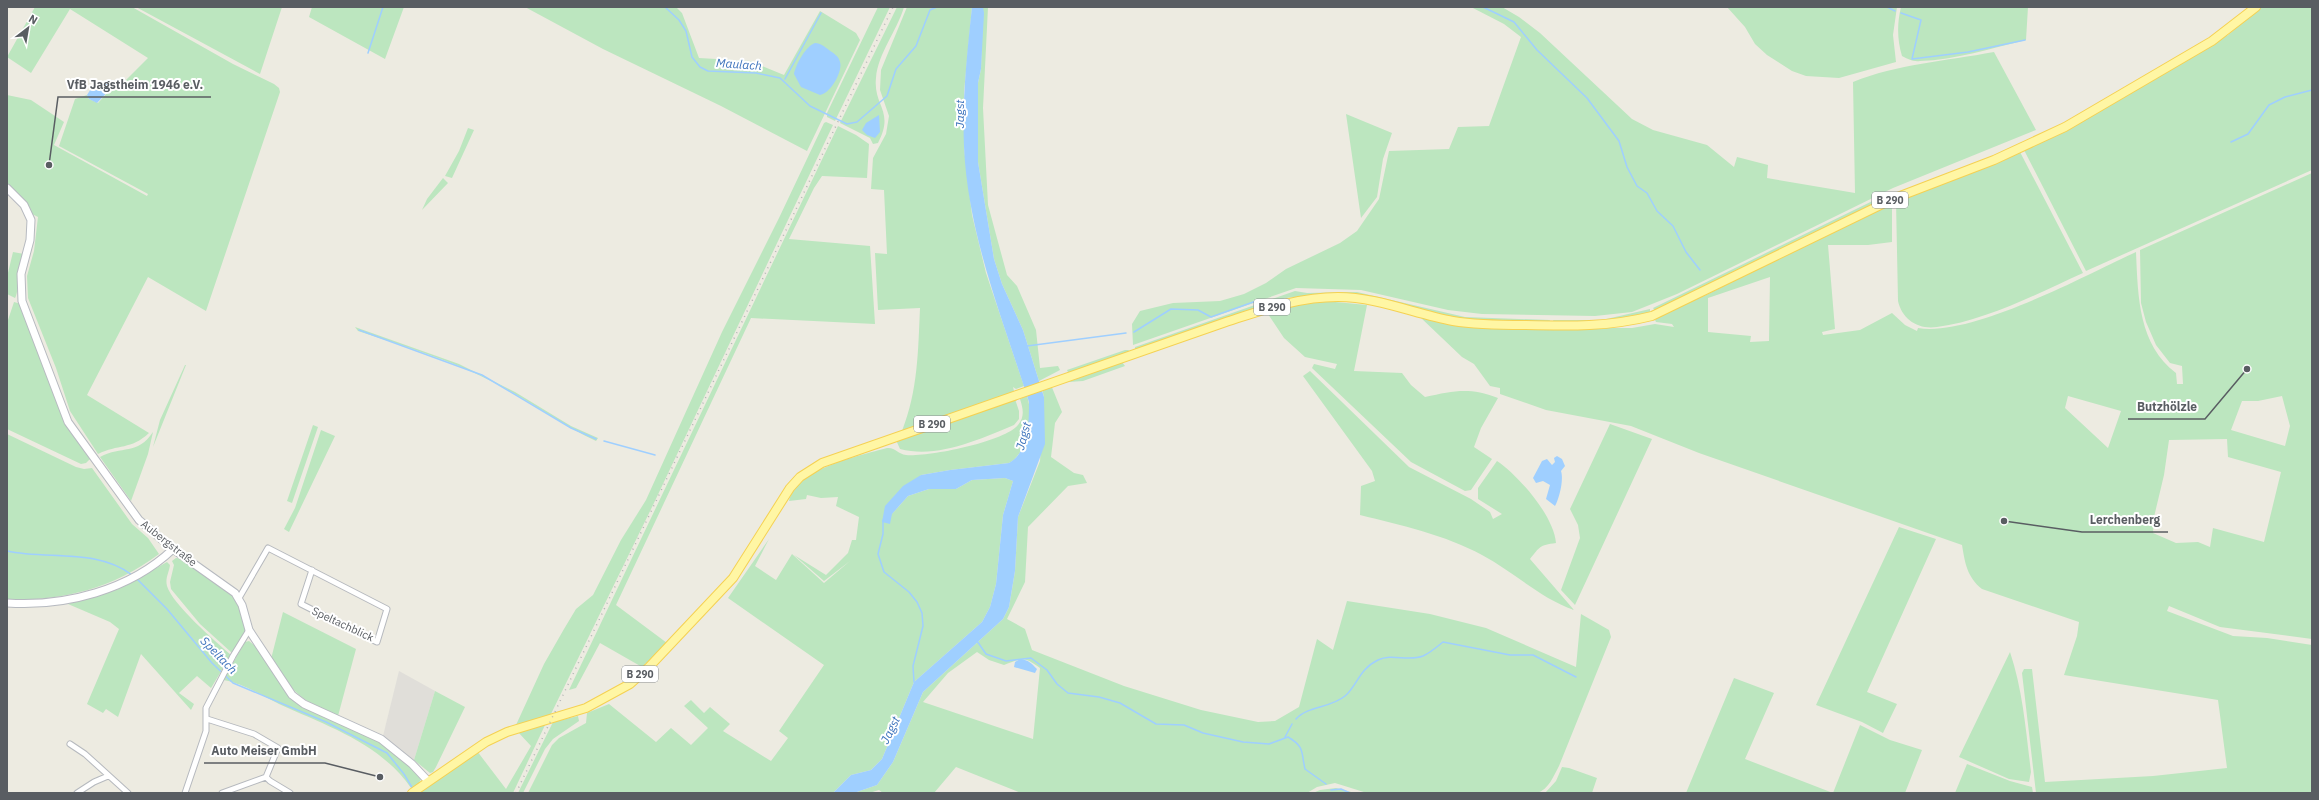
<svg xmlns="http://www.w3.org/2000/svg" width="2319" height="800" viewBox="0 0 2319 800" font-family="'IBM Plex Sans',sans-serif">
  <rect width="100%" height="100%" fill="#edebe1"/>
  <path fill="#e0ded9" d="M399,671L435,691L414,760L383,736Z"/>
  <path fill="#bce6bf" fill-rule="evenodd" d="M35,7H132L233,64L274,84L279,88L280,92L206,311L148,277L87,395L149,433C131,450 118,444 98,454L70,411L56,368L28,298L27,276L34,251L38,217L30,213L22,198L7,185V95L31,100L64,122L54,145L147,196L148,194L59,146L75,99L87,95L89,99L98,103L118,81L123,83L148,58L70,9L31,73L7,57Z
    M136,7H282L260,74Z
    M312,7H404L385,59L309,17Z
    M525,7H676L682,13L699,58L750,61L784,75L820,11L856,33L860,40L807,151L721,106L603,49Z
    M878,7H890L835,121L827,117V113Z
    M897,7H904C897,31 878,53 876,78C873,106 895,111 878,143L873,144L870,138L840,123Z
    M907,7H972L964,92V148L972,215L986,273L1024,386L1016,389L1013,387L1014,391L1004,396L902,431C918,390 918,352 920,308L878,310L875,253L887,254L884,190L871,189L873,158L886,134L889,116L880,90L881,70Z
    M983,7H988L983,108L988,205L1007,275L1017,286L1036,330L1040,368L1058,366L1060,370L1039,381L1023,330L1002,284L994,259L978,162V83L981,69Z
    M1471,7H1502L1519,17L1540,33L1632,119L1653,130L1707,145L1734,167L1737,157L1768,165L1767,178L1855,193L1853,82C1897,64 1946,61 1994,52L2036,130L1893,188L1677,294L1632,312L1595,316L1482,314L1448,310L1361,290L1296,288L1133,345L1132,324L1140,311L1173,303L1220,301L1244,294L1266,283L1286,269L1340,243L1357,231L1379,199L1389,151L1449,149L1458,127L1489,126L1521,37L1504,24Z
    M1727,7H1897L1893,35L1896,62L1839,78L1806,76L1792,71L1767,55L1755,44L1745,27Z
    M1901,7H2028L2026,40C1992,48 1955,60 1920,61C1913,62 1908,59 1902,56C1897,40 1897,23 1901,7Z
    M2261,7H2312V170L2086,271L2024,150L2228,35Z
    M1346,114L1392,133L1383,159L1377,197L1361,218Z
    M826,122L833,125L653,505L550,716L516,725L544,664L564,629L576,609L593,595L621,540L646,500L722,332L779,218L824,123Z
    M838,126L856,135L869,144L867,178L822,176L814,188L789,239L870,246L875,324L751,318L616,605L667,643L642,667L600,643L576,688L569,690Z
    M468,128L474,130L452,178L445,176L459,151Z
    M2020,152L2083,273C2039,293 1985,321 1937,327C1918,330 1902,319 1898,301L1896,201Z
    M2312,173V639L2220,627L2169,606L2167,611L2233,636L2267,638L2312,645V793H2036L2022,673L2024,669H2032L2045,782L2153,776L2227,768L2218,700L2064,675L2077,636L2079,622L1982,589C1967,577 1965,563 1962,545L1699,453L1631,426L1546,410L1500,394V388L1490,386L1474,364L1462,357L1420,317L1567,328H1632L1655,324L1674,327L1672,324L1656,322L1655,320L1664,313L1706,295L1892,202V242L1868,245H1828L1835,329L1822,332L1823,335L1860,330L1892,313L1905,325L1917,331L1918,328C1972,337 2084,276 2136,252C2138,296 2138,344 2176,373L2177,384H2183L2182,366L2170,363L2156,345L2146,322L2141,303L2140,250ZM1770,277L1769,341L1750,342L1751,336L1708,332V298ZM2068,396L2121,411L2108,448L2065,408ZM2282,396L2290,426L2285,446L2231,430L2242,401H2258ZM2227,439L2228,457L2281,472L2264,542L2213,528L2210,547L2198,542L2176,543L2153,533L2154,517L2164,475L2169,440Z
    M443,178L448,183L422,210L427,199Z
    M1891,192H1895L1894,195L1656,312L1653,308Z
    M13,252L24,254C21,263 18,294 15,298L7,294V277Z
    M1295,291L1307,293L1357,292L1465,317L1550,320L1549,323L1472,321L1325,294L1286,298L1140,349H1135V347Z
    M1325,301L1367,305L1354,371L1402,373L1411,385L1425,397C1454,391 1469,387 1498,398L1481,428L1474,447L1492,459L1471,490L1465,491L1411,462L1312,368L1314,364L1335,369L1337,364L1305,357L1284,338L1268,314C1282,302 1308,303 1325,301Z
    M14,302L21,304L42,357L65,422L90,459L86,463L81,464L7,429V323Z
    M1650,309V314L1619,321L1554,322L1553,320H1602Z
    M355,327L459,364L515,392L571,426L598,438L596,441C560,424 528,399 491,381C449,359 402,346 358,331Z
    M1125,350H1129L1126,355L1069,374L1067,370Z
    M1122,362L1125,366L1083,381L1068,382Z
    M185,365H186L153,447L160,420Z
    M1310,371L1409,467L1471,499L1490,512L1493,519L1502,514L1478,499V488L1497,461C1519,476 1554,516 1556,543C1539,545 1540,547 1530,559L1574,610C1540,598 1514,572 1482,555C1445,535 1401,525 1360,515L1361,486L1375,481L1372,471L1303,376Z
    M1051,385L1062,412L1055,423L1051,457L1074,473L1083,475L1087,483L1068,486L1028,527L1025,582L1007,619L1025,629L1032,650L1124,686L1201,710L1258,722L1275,721L1299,707L1317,639L1333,650L1347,601L1430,614L1486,628L1576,667L1581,614L1609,630L1611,637L1559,766C1553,777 1549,789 1537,793H1367L1335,783L1317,787L1307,793H1021L956,767L934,793H883L879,790L869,793H854L877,785L893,762L923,692L1003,619L1009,607L1015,571L1018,517L1040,461L1044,397L1042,389ZM977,652L989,660L1004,665C1023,658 1023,656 1040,668L1033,739L923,702L948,673Z
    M1027,396C1034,416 1028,453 1009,463L950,470L921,475L892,514L908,496L929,489H956L972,480L1005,478L1013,481L1003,515L996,584L990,607L982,622L914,682L882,759L871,770L851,775L833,793H528L552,745L559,738L586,723L587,713L609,704L656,742L671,728L691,745L708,728L684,706L691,700L704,713L710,707L730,724L723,731L771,761L788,738L779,731L824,665L728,598L769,539L755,566L776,580L792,554L824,583L850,561L824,581L794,555L826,575L848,553L852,540H856L859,517L836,506L838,497L821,498L807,495L806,499L789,501C797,468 859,456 887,448C895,447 898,454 906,455C928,457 1004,442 1018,425C1025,416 1023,409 1020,399Z
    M1015,399L1019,411V419L1014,425C980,439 938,459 900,449L896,440Z
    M1610,424L1652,439L1575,605L1561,590L1580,538L1578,525L1570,509Z
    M313,425L318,427L292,503L287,501Z
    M321,430L335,436L289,532L284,529L295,508Z
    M153,432L148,454L131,501L100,457C122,445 137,456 153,432Z
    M7,434L76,467L84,469L92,468L132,524L148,538L159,554C112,589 65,600 7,600Z
    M1899,527L1936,539L1867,692L1897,704L1883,733L1862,722L1816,705Z
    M176,558C183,558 190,564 195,567C229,587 236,592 246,630L232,653L200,624L171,589L170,582L174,565L172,561Z
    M167,562L170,565C169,573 165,578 167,586C172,604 216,642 231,655L211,688L197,676L179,693L194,704L191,710L141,654L118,717L106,709L103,713L87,704L119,629L110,622L68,604L119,589Z
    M283,612L356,649L338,716C300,700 293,693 271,659Z
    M249,641L255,646L288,693L378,741L419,773L421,779L419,783L411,788C380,743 327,726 279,704C261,695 242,683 223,680L245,642Z
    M2010,652C2023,691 2026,732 2031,772L2029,782L2009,779L1959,757Z
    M1734,678L1774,693L1745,759L1833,793L1860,725L1890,740L1922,750L1905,793H1686Z
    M435,691L465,707L436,767L433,772L430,773L414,760Z
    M578,716L579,721L553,739L545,749L523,793H518L553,722Z
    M546,723L513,793H419L477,751L506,789L531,746L518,732Z
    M1967,764L2010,781L2032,787L2033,793H1955Z
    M1562,767L1569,768L1597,778L1592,793H1545L1556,781Z
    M1336,788L1355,793H1313L1320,790Z"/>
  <path fill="#9fcfff" d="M972,7H983L984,13L981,69L978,83V162L994,259L1002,284L1023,330L1044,397L1045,444L1018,517L1015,571L1009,607L1003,619L923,692L893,762L877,785L854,793H833L851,775L871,770L882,759L914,682L982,622L990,607L996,584L1003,515L1013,481L1005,478L972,480L956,489H929L908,496L892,514L890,524L882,522L885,506L903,486L921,475L950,470L1009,463C1029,452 1029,422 1029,402C1003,319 968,236 964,147C962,100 967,53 972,7Z
    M815,43C821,43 825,47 829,50C833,53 839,56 840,62C843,72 830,94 820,95L801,87L794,74C796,64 806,46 815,43Z
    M108,80L118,81L97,103L89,99L87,95L92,87Z
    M879,115L880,132L875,138L867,135L862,130L866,123Z
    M1557,456L1562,459L1565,466L1561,471C1564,480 1559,499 1555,506L1546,499L1550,485L1543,481L1536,483L1533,478L1542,461L1547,459L1552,465L1555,462L1554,458Z
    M1020,659C1029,660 1031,663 1037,669L1035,673L1014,667L1015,662Z"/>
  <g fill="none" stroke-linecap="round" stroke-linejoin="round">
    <path stroke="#9fcfff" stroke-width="1.5" d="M665,7L679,20L686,31L692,57L700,67L708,71L756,73L780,78L810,106L847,124L857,122L887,96L896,69L916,46L930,10L937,7
      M1483,7L1514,22L1537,50L1587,98L1619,141L1627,167L1637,186L1647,193L1657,211L1673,226L1686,252L1700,270
      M1887,7L1895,11
      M1901,13L1921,20L1912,59L1968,52L2025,40
      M368,53L383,7
      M785,79L821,13
      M2231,142L2248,134L2269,105L2285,97L2312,90
      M359,330L482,375L571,428L596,439
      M1134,332L1171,309L1198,310L1211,317L1259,300
      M1027,346L1126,333
      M604,441L655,455
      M883,520V534L878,554L884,572L909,592L917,602L922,613L923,626L913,666L914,682
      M7,551C48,560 97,548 132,575
      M137,579L167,609L212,663L233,683L326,722L387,753L404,774L413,789
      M977,641L986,654L1006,661L1031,658L1047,670L1057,684L1068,693L1099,697L1120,703L1156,724L1184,725L1203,733L1243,742L1269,744L1288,737C1305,747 1301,752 1305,769L1326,784
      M1296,719C1307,706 1331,708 1345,696C1357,686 1359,669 1378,660C1392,653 1408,662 1423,656C1430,653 1437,647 1443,642L1510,655H1533L1576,677
      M1285,737L1292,724
      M1331,790L1341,789L1350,793"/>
    <g stroke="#b6b9be" stroke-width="7">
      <path id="street" d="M239,598L268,548L387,609L377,642L301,604L312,570
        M207,719L254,734L278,748L266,777L270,781L290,793
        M70,744L85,754L128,793
        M77,793L94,782L108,776
        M185,793L206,731V708L233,656L249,630
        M222,793L266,777"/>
    </g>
    <g stroke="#b7bac0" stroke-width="9">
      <path id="secondary" d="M7,188L24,205L31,220L30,240L21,274L22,301L68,422L139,520L173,549L235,593L242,605L249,630L292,695L304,704L381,739L412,764L428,781
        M7,603C65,607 130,590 173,549"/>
    </g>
    <g stroke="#f5d152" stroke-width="10">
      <path id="primary" d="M412,793L486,742L507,732L586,708L630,684L649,667L733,578L790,488L800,477L822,463L1226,322C1263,310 1298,297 1338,297C1377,297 1415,314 1453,321C1477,325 1501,325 1525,325C1569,326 1609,327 1652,316L1895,198L1994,160L2065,127L2212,41L2256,7"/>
    </g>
    <use href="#street" stroke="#fff" stroke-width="5"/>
    <use href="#secondary" stroke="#fff" stroke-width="7"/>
    <use href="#primary" stroke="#fff6a4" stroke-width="8"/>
    <path stroke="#b4b5b5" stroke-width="1.5" stroke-dasharray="1 5" stroke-linecap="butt" d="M516,793L893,7"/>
  </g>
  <g text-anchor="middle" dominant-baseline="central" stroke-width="4" stroke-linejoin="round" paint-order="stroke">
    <g fill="#fff" stroke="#8b8e91" stroke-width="1">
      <rect x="1872" y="192" width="36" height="16" rx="3"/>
      <rect x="1254" y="299" width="36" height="16" rx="3"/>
      <rect x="914" y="416" width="36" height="16" rx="3"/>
      <rect x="622" y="666" width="36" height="16" rx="3"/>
    </g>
    <g font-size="10" font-weight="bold" fill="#595d62">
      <text x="1890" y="200">B 290</text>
      <text x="1272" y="307">B 290</text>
      <text x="932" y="424">B 290</text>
      <text x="640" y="674">B 290</text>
    </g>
    <g font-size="11" fill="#595d62" stroke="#fff">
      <text transform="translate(169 543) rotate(38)">Aubergstraße</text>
      <text transform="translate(343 624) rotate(25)">Speltachblick</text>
    </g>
    <g font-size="12" font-style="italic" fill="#3d73bc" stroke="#fff">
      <text transform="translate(739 64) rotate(4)">Maulach</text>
      <text transform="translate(959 114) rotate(-90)">Jagst</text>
      <text transform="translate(1023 436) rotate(-75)">Jagst</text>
      <text transform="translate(219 655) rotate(46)">Speltach</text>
      <text transform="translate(890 730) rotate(-64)">Jagst</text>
    </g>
  </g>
  <path fill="none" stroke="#595d62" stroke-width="1.5" d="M49 165L58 97H211M2247 369L2205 419H2128M2004 521L2082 532H2168M380 777L325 763H204"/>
  <g fill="#595d62" stroke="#fff" stroke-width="1.5">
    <circle cx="49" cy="165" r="4"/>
    <circle cx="2247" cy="369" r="4"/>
    <circle cx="2004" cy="521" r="4"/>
    <circle cx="380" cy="777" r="4"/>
  </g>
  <g font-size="12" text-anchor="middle" font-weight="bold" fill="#595d62" stroke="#fff" stroke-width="4" stroke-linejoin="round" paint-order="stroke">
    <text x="135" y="89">VfB Jagstheim 1946 e.V.</text>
    <text x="2167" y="411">Butzhölzle</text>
    <text x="2125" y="524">Lerchenberg</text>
    <text x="264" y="755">Auto Meiser GmbH</text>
  </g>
  <rect width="2319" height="800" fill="none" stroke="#595d62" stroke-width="16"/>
  <g transform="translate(28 28) rotate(31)" stroke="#ffffff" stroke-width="3" paint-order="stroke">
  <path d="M0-3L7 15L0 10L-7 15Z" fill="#595d62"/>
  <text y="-6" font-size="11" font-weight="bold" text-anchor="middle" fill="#595d62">N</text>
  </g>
</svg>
